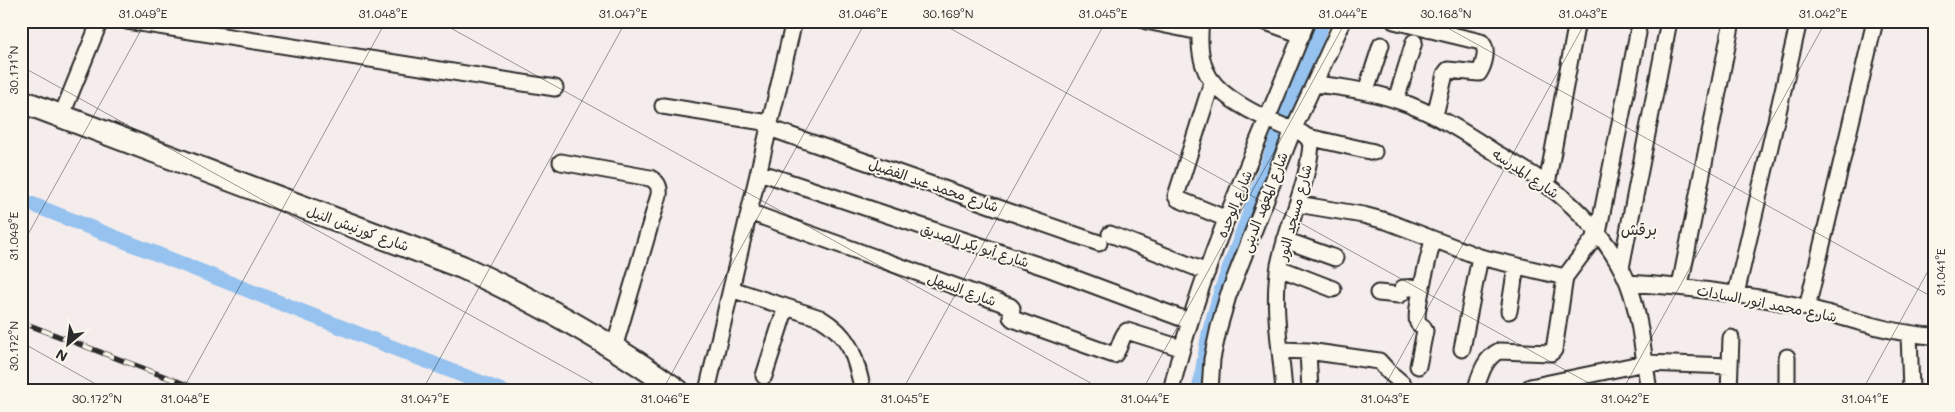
<svg xmlns="http://www.w3.org/2000/svg" width="1955" height="412" viewBox="0 0 1955 412" font-family="Mali,'Playpen Sans Arabic',sans-serif">
  <rect width="100%" height="100%" fill="#f5ecec"/>
  <filter id="ink" filterUnits="userSpaceOnUse"><feTurbulence type="fractalNoise" baseFrequency=".02" numOctaves="2"/><feDisplacementMap in="SourceGraphic" scale="10" xChannelSelector="R" yChannelSelector="G"/><feConvolveMatrix kernelMatrix="1 2 1 2 8 2 1 2 1" color-interpolation-filters="sRGB"/></filter>
  <g filter="url(#ink)">
    <g fill="none" stroke-linecap="round" stroke-linejoin="round">
      <path stroke="#95c2ef" stroke-width="15" d="M21,200L502,391
        M1199,391L1209,333L1221,291L1275,144L1323,21"/>
      <g stroke="#2b2b2b" stroke-width="19">
        <path id="street" d="M127,21L555,88
          M1146,21L1200,32
          M1201,21C1199,38 1199,56 1206,71C1217,97 1259,116 1283,126C1295,131 1306,131 1311,144C1308,185 1287,225 1279,265C1272,306 1281,350 1284,391
          M1263,21L1302,35
          M1394,21L1481,42C1489,49 1484,65 1479,73L1448,70L1445,74L1435,115
          M1212,82L1176,196L1178,199L1227,219
          M1315,84C1343,87 1370,91 1396,100C1433,112 1464,132 1496,153C1513,163 1532,173 1547,185C1581,210 1612,244 1628,283C1641,317 1643,355 1649,391
          M1366,91L1381,45
          M1396,100L1414,42
          M663,106L770,123
          M61,117L100,21
          M769,128L1099,243
          M1308,137L1374,152
          M561,162L650,178C658,182 660,187 659,195L614,348
          M759,172L1050,269L1189,321
          M1547,184L1577,21
          M1297,204L1363,215L1386,221L1480,257L1565,277
          M749,212L1010,306L1012,308L1011,317L1013,319L1111,354L1114,355C1121,348 1120,337 1127,331L1181,348
          M1110,234L1207,272
          M1285,240L1335,258
          M1279,268L1333,289
          M1621,268L1669,21
          M1628,283C1688,287 1749,294 1808,308C1849,318 1891,334 1934,336
          M1680,286L1732,21
          M731,289L820,318C852,337 855,357 863,391
          M1378,293L1399,295L1402,293L1403,288L1422,287
          M1736,294L1799,21
          M1807,308L1875,21
          M1509,311L1516,267
          M1909,333L1911,391
          M1462,349L1480,257
          M1281,350L1308,351L1379,361L1389,372L1403,384
          M1308,351L1310,391
          M1787,357V391
          M1418,366L1425,331L1424,328C1423,326 1420,325 1418,323C1413,316 1430,252 1433,240
          M764,376L786,307
          M1530,387L1645,363L1730,366
          M707,391L794,21
          M1171,391C1201,263 1259,143 1307,21
          M1210,391L1212,359L1219,327L1228,296L1293,130L1343,21
          M1475,391C1480,376 1484,358 1499,351L1551,353L1554,350L1565,277L1598,233L1638,33
          M1729,391L1731,338"/>
      </g>
      <g stroke="#2b2b2b" stroke-width="26">
        <path id="secondary" d="M21,101L462,267C538,302 610,342 678,391"/>
      </g>
      <use href="#street" stroke="#fbf7ec" stroke-width="15"/>
      <use href="#secondary" stroke="#fbf7ec" stroke-width="22"/>
      <g stroke="#2b2b2b" stroke-width="5.5">
        <path id="rail" d="M21,322L203,391"/>
      </g>
      <use href="#rail" stroke="#fbf7ec" stroke-width="4" stroke-dasharray="11" stroke-linecap="butt"/>
    </g>
  </g>
  <path fill="none" stroke="#2b2b2b" stroke-width="1" stroke-opacity="0.45" d="M438,21L1105,391M937,21L1603,391M1435,21L1934,298M1933,21L1934,22M21,66L607,391M21,247L146,21M21,342L108,391M182,391L386,21M422,391L626,21M662,391L866,21M902,391L1106,21M1142,391L1346,21M1382,391L1586,21M1622,391L1826,21M1862,391L1934,260"/>
  <g text-anchor="middle" dominant-baseline="central" stroke-width="4" stroke-linejoin="round" paint-order="stroke">
    <g font-size="14" fill="#2b2b2b" stroke="#fbf7ec">
      <text transform="translate(1526 173) rotate(34)">شارع المدرسه</text>
      <text transform="translate(934 185) rotate(19)">شارع محمد عبد الفضيل</text>
      <text transform="translate(1264 202) rotate(-69)">شارع المعهد الدينى</text>
      <text transform="translate(1234 204) rotate(-68)">شارع الوحده</text>
      <text transform="translate(1294 212) rotate(-75)">شارع مسجد النور</text>
      <text transform="translate(358 228) rotate(20)">شارع كورنيش النيل</text>
      <text transform="translate(975 245) rotate(18)">شارع أبو بكر الصديق</text>
      <text transform="translate(962 289) rotate(20)">شارع السهل</text>
      <text transform="translate(1767 303) rotate(11)">شارع محمد انور السادات</text>
    </g>
    <g font-size="16" fill="#2b2b2b" stroke="#fbf7ec">
      <text x="1639" y="228">برقش</text>
    </g>
  </g>
  <rect width="1955" height="412" fill="none" stroke="#fbf7ec" stroke-width="55"/>
  <g transform="translate(68 344) rotate(209)" stroke="#fbf7ec" stroke-width="4" paint-order="stroke">
  <path d="M0-4L9 19L0 12L-9 19Z" fill="#2b2b2b"/>
  <text y="-8" font-size="14" font-weight="bold" text-anchor="middle" fill="#2b2b2b">N</text>
  </g>
  <rect x="28" y="28" width="1900" height="356" fill="none" stroke="#2b2b2b" stroke-width="2"/>
  <g font-size="12" text-anchor="middle" fill="#2b2b2b">
    <text x="143" y="18">31.049°E</text>
    <text x="383" y="18">31.048°E</text>
    <text x="623" y="18">31.047°E</text>
    <text x="863" y="18">31.046°E</text>
    <text x="948" y="18">30.169°N</text>
    <text x="1103" y="18">31.045°E</text>
    <text x="1343" y="18">31.044°E</text>
    <text x="1446" y="18">30.168°N</text>
    <text x="1583" y="18">31.043°E</text>
    <text x="1823" y="18">31.042°E</text>
    <text transform="translate(14 70) rotate(-90)" y="4">30.171°N</text>
    <text transform="translate(14 236) rotate(-90)" y="4">31.049°E</text>
    <text transform="translate(1941 272) rotate(-90)" y="4">31.041°E</text>
    <text transform="translate(14 346) rotate(-90)" y="4">30.172°N</text>
    <text x="97" y="403">30.172°N</text>
    <text x="185" y="403">31.048°E</text>
    <text x="425" y="403">31.047°E</text>
    <text x="665" y="403">31.046°E</text>
    <text x="905" y="403">31.045°E</text>
    <text x="1145" y="403">31.044°E</text>
    <text x="1385" y="403">31.043°E</text>
    <text x="1625" y="403">31.042°E</text>
    <text x="1865" y="403">31.041°E</text>
  </g>
</svg>
